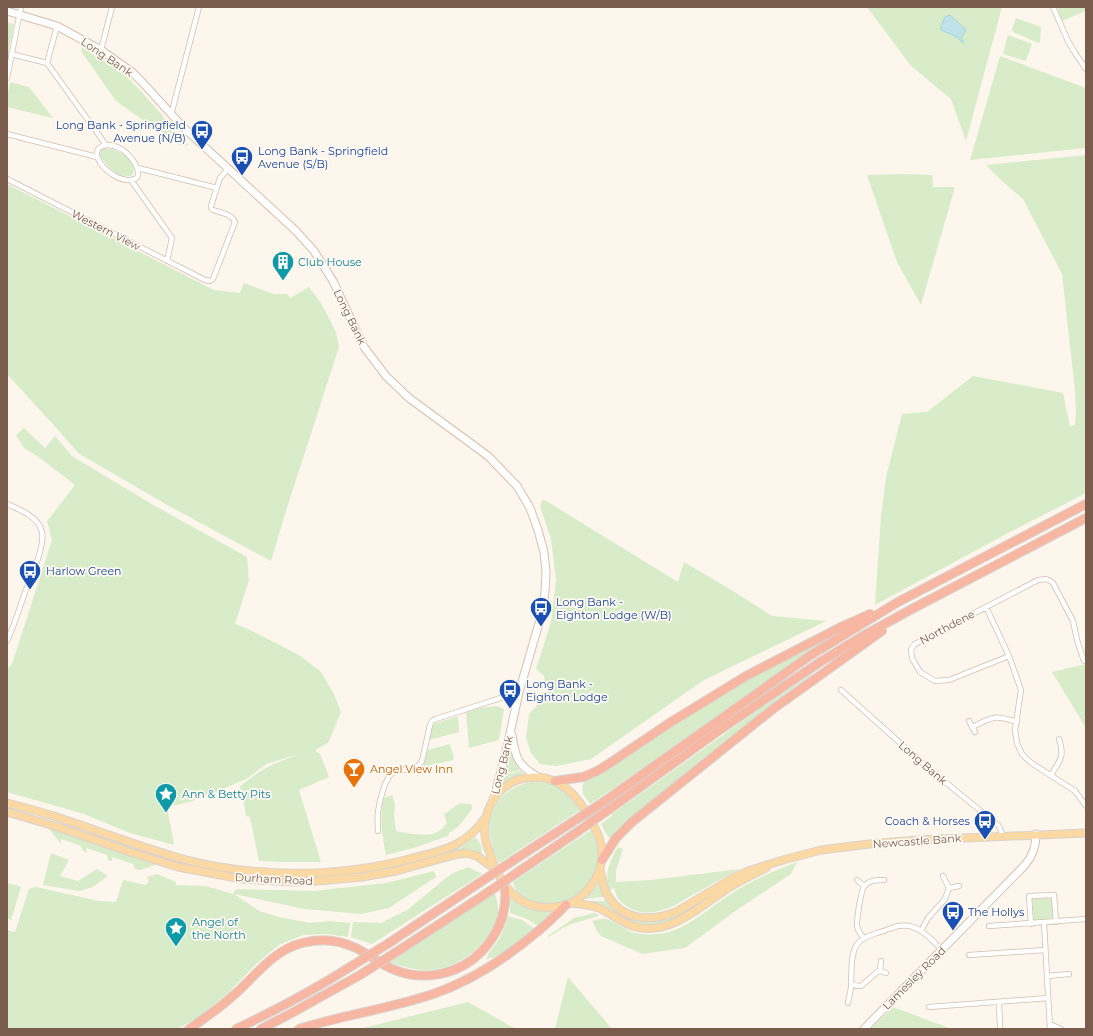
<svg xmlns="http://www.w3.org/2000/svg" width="1093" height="1036" viewBox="0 0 1093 1036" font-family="Montserrat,sans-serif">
  <rect width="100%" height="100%" fill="#fdf6ec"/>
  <path fill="#d8ecc9" d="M867,7H1002L966,141L951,99L911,66Z
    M1057,7H1086V11L1062,21Z
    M1016,18L1041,27L1040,42L1038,43L1013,32L1012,29Z
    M7,22L14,24L7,60Z
    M1008,35L1032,44L1026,61L1003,54Z
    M82,47L123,73L141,91L188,145C183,147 178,144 174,142L116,101L81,51Z
    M1000,56L1086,88V148L970,160Z
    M10,82L29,87L53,118L7,107V97Z
    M104,148C118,149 135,158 134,173C131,176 129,177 125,176C113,174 107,165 99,155L101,149Z
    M1086,155V493L1010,532L875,605L881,516L886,477L902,414L927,412L973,376L1063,393L1070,426L1075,425L1076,411L1075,391L1062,274L1023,199L1001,180L986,165Z
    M901,174L932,175L933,187H955L921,305L897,262L867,175Z
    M7,184L214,290L240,293L244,283L274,294H287L290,298L309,287L321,303L336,332L339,347L284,517L271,561L169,506L78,453L59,431L7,374Z
    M24,428L45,448L55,436L72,456L155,506L247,557L249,580L235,624L248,629L299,655L321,672L333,692L341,712L328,743L315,750L320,754L329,777L299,790L321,862H281L259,861L250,817L246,816L244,804L240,786L262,770L274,764L299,754L266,764L248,778L203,798L185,803L167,807L174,845L130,833L84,814L7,792V669L12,664L52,540L47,521L75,485L40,458L24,448L16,435Z
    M543,499L678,582L684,562L733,591L772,616L826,621L704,680L591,759L557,766L540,764L531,753L526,738L529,714L542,700L547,691L544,676L536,669L551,622L556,580L551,539L540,506Z
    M835,636C751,689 673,749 590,804C584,795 580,793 584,782L597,776L633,753L665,729L712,700L721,696L737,684Z
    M1086,664V728L1052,672Z
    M812,674L813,677L615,834L610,838L608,837L601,824L612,816V814L768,703Z
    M496,706L504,709L499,740L469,748L466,712L480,708Z
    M458,716L459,732L429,740L432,727L434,724Z
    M511,743L514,761L520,769L518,771L505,773H504Z
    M450,744L454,758L453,760L423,767L427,750Z
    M521,771L524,774V775L500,785L503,775Z
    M530,782C556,781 566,790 580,810L499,863C481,828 488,792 530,782Z
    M392,795L395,805L394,815L396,831C405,833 424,836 432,834C438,833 443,828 447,823L444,814L460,803L471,804L472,809L458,827L449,833L448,836L417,847L386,855C382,835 379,818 384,798Z
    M52,828L155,864V865L140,870L135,869L133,864L112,857V861L108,860L107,855L86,848L87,853L83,851L81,846L61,839V844L50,830Z
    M591,830C594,838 598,845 598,854C598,887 563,914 531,901C525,898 519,896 515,891L516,889L514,887L513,882Z
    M475,837C480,842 482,847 482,854L470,851L442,855V854H443L461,847Z
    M618,847L623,849L616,871V882L651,880L740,869C725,877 709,886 694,894C682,901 669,910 654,912C644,914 633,911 625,905C618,900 616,896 614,888L610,890C603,876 610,860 618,847Z
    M51,853L69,860L60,876L78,881L97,869L108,876L93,887L79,891L43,885Z
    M797,862L791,874L741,907L685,948L642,954L601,936L597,931L592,921C595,920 598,919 601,919C610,917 623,928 631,932C642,935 654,935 665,933C688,928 708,909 728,896C750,881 773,871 797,862Z
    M468,867L482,874L372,944L351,937L353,922L381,923L407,910L451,874Z
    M434,871L436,877L389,908L361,914L304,909L234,894L259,911L279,917L310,923L330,921L350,923L348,937L326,934L303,935L279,945L256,964L227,994L197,1018L177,1029H7V930L15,932L29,889L36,887L99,901L116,902L123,880L146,885L149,881L147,877L157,874L176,882V885L206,886L233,894L236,889L314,891L386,883Z
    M600,882L605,896L603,897L585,899L593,891Z
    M7,883L21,887L11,920L7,918Z
    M495,893C497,900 499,908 498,915C493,939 463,965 439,969C422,972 406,968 390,962Z
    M1051,898L1052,899L1053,917L1052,919L1034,920L1032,899Z
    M510,899H511C526,910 534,911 552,912V914L538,926L527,919L510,913Z
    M606,899C609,902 611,906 614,909C617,913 623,915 627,917C654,929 674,918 697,904V905C687,912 676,919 664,923C637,931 612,913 588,902L589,901H604Z
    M595,913L599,915L598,916L572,924L563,928L549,937L548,936L574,918Z
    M508,916L522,920L535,929C523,940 503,957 486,959L489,953L501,936Z
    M568,977L612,1029H555Z
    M468,1002L516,1029H359Z
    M893,1007L952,1029H871Z"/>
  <path fill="#bfe3e8" stroke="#a5d3da" d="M950,15L966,30L961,38L964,42L963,43L957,37L941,30V26L945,17Z"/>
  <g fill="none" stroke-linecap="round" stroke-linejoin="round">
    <g stroke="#d1beb0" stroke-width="6">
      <path id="street" d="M1053,7L1068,41L1075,53L1086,69
        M101,50L112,7
        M11,54L47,63L106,145
        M47,63L57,26
        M7,78L21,7
        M171,115L199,7
        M7,134L97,157
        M106,145C112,145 118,147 123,150C133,157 150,182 126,180C121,179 116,177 112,174C102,168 87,149 106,145Z
        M138,168L217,188
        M7,179L205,280L210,281L213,279L235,222C232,214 221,213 213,210L211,208V206L220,178L228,169
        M131,180L172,238L167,261
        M7,504C19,509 39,517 42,532C45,548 30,579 24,595C19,610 14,626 7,641
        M986,607L1009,656L1021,690L1015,730L1017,743L1022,754L1030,762L1075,791L1086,806
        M1009,656L949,680L935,681L920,672L912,658L911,649L915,644L1038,580C1044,579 1048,578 1053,583L1073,621L1077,640L1084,661
        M841,690L928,768L998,825L1001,830L1002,836
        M969,721L975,732
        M972,727C994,716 994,715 1017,722
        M1051,775C1060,760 1065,757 1059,739
        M378,831C378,825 377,818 378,812C379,803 385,776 394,772C403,769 416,771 422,761L430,725L432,721L436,719L519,692
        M857,880L864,886
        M949,888L959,886
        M1044,923L1050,1029
        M1031,924L1029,896L1054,895L1056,922
        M989,926L1086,919
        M921,931L928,918L945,899L949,888L943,876
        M864,938C860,934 857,929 857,924C857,918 861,890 864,887C868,880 877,880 884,880
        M969,955L1045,950
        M880,971L881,961
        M1047,976L1069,974
        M851,985L861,986L877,972L880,971L886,973
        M999,1002L1000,1027
        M848,1003C849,997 851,991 851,985C852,973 850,959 855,948C859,939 868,936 877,933C884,931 891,928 898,926C917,922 930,938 942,950
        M929,1007L1048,998
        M1050,1024L1061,1029"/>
    </g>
    <g stroke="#d6c0b0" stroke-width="9">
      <path id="secondary" d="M7,11L57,26L101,50L132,72L143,83L183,127L296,231L314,251L333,281L358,335L364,347L386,376L409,398L488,456L517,486L530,508L538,530L544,552L546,572L545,592L542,613L519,692L504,761L493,801
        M512,735C515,757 518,766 538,777
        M864,1029L1025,865C1033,856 1036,847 1036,834"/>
    </g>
    <g stroke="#dad1cd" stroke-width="9">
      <path id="primary" d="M538,777C564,779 580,799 591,821C594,826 597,832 599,837C606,857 600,878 585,893C577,901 567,906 556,907C519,911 502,888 491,857C490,852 487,847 486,842C481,817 492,790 517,780C524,778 531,777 538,777Z
        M7,803C23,807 40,812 57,817C99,831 140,847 183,859C255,878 337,878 409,859C443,850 464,848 486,817
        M7,812L61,828L130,852L178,867L242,879L295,882L317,881L362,877L396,871L454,855L465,853L477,856L495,869
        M600,870C602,878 603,887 607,894C622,921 650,922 676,912L733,878L748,871L783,860L821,850L869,844L918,840L1086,833
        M571,903C582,904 592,905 601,909C613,915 624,924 636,927C670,935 698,908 724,891C737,882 752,875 766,868"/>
    </g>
    <g stroke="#dad1cd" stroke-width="10">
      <path id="highway" d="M555,781L583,777L597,771L610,763L671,722L746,676L841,627L870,614
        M602,803L811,655L898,602L1086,504
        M607,811L721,729L820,662L861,637L910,610L1086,518
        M514,860L571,823
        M602,860L616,838L632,822L773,709L882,631
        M521,870L577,832
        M389,943L476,885
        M401,949L481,897
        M189,1029C205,1018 221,1007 235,994C256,975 274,950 302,943C320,938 339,940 356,948C369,954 381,965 395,970C425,982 460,974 482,951C499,933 507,912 505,888
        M236,1029C276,1010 314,990 350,967
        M261,1029L288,1015L360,975
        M299,1029C343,1015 389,1009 433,994C471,981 506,958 537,932C547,924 557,914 566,905"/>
    </g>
    <use href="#street" stroke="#fff" stroke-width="4.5"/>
    <use href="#secondary" stroke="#fff" stroke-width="7"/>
    <use href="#primary" stroke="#fbd9a5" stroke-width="7"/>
    <use href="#highway" stroke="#f7b7a3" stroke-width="8"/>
    <g stroke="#dad1cd" stroke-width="10" stroke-linecap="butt">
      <path id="highway-bridge" d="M571,823L602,803
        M577,832L607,811
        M476,885L514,860
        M481,897L521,870
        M350,967L389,943
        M360,975L401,949"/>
    </g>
    <use href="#highway-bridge" stroke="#f7b7a3" stroke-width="8"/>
  </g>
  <defs>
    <g id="bus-pin" transform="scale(1.15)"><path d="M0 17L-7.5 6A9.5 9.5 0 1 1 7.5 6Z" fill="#1a4fb4" stroke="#fffaf3"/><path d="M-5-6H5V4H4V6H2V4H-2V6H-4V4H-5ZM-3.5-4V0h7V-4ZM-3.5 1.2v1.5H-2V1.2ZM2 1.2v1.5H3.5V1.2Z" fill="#fff"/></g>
    <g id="building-pin" transform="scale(1.15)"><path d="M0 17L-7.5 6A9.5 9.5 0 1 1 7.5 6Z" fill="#0f9aa8" stroke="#fffaf3"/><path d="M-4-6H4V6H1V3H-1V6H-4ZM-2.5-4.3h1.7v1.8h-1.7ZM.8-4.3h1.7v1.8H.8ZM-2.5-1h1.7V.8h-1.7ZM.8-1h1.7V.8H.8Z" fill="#fff"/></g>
    <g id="bar-pin" transform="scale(1.15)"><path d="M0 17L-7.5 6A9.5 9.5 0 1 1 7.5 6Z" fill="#e8710a" stroke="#fffaf3"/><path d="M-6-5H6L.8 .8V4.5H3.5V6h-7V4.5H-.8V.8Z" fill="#fff"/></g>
    <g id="sight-pin" transform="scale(1.15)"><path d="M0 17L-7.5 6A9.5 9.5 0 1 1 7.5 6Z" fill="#0f9aa8" stroke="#fffaf3"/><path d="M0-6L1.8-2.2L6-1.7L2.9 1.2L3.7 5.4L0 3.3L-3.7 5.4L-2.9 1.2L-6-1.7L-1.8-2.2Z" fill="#fff"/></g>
  </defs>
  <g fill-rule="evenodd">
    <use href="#bus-pin" x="202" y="131"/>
    <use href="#bus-pin" x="242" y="157"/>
    <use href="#building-pin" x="283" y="262"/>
    <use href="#bus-pin" x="30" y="571"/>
    <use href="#bus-pin" x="541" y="608"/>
    <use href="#bus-pin" x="510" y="690"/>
    <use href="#bar-pin" x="354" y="769"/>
    <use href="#sight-pin" x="166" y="794"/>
    <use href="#bus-pin" x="985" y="821"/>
    <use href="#bus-pin" x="953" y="912"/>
    <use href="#sight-pin" x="176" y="928"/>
  </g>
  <g text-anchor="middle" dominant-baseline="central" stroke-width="3.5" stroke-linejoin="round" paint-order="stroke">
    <g font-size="11" fill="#7a5c4d" stroke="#fffaf3">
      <text transform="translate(107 57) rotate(34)">Long Bank</text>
      <text transform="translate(106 230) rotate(27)">Western View</text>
      <text transform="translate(350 317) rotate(64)">Long Bank</text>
      <text transform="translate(947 627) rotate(-28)">Northdene</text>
      <text transform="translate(923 763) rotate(41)">Long Bank</text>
      <text transform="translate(502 765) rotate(-76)">Long Bank</text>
      <text transform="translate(917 841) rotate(-4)">Newcastle Bank</text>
      <text transform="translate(274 879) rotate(3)">Durham Road</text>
      <text transform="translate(914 978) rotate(-45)">Lamesley Road</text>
    </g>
    <g font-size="11" fill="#164399" stroke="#fffaf3" text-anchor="start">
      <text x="186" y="125" text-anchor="end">Long Bank - Springfield<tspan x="186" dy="13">Avenue (N/B)</tspan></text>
      <text x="258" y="151">Long Bank - Springfield<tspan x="258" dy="13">Avenue (S/B)</tspan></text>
      <text x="46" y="571">Harlow Green</text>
      <text x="556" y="602">Long Bank -<tspan x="556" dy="13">Eighton Lodge (W/B)</tspan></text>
      <text x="526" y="684">Long Bank -<tspan x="526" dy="13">Eighton Lodge</tspan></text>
      <text x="970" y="821" text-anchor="end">Coach &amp; Horses</text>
      <text x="968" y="912">The Hollys</text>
    </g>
    <g font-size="11" fill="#0d838f" stroke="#fffaf3" text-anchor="start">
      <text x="298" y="262">Club House</text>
      <text x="182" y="794">Ann &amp; Betty Pits</text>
      <text x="192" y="922">Angel of<tspan x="192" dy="13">the North</tspan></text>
    </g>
    <g font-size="11" fill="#c56008" stroke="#fffaf3" text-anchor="start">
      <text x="370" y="769">Angel View Inn</text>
    </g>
  </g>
  <rect width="1093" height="1036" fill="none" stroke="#7a5c4d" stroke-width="16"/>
</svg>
